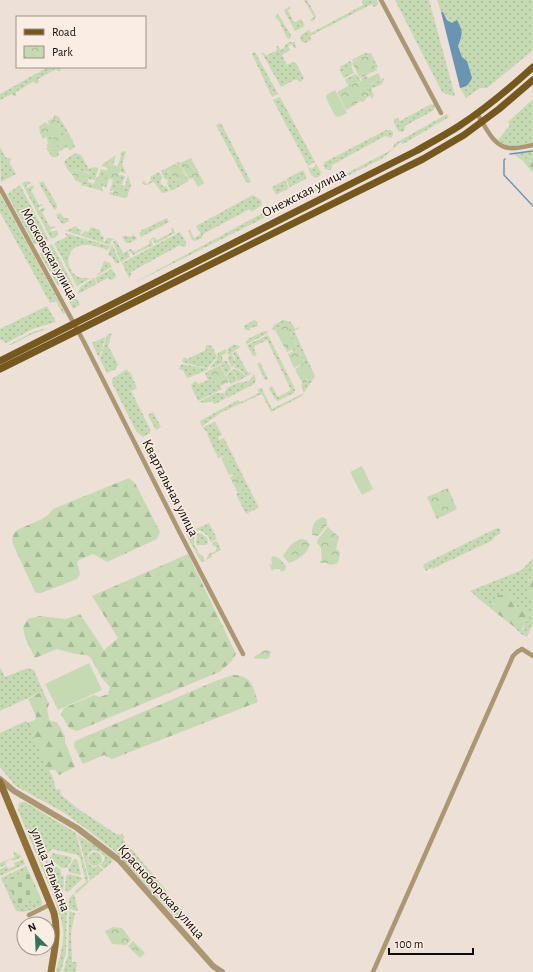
<svg xmlns="http://www.w3.org/2000/svg" width="533" height="972" viewBox="0 0 533 972" font-family="'Alegreya Sans',sans-serif">
  <defs>
    <pattern id="grass-dots" width="8" height="8" patternUnits="userSpaceOnUse"><rect width="8" height="8" fill="#c5d9b2"/><path d="M2 2h.1M6 6h.1" fill="none" stroke="#a8b998" stroke-width="1.8" stroke-linecap="round"/></pattern>
    <pattern id="forest-firs" width="22" height="20" patternUnits="userSpaceOnUse"><rect width="22" height="20" fill="#c5d9b2"/><path d="M5 1l3.5 6h-7zM16 11l3.5 6h-7z" fill="#a8b998"/></pattern>
    <pattern id="cemetery-stones" width="16" height="16" patternUnits="userSpaceOnUse"><rect width="16" height="16" fill="#c5d9b2"/><path d="M2 7V4a2 2 0 0 1 4 0v3zM10 15v-3a2 2 0 0 1 4 0v3z" fill="#a8b998"/></pattern>
    <pattern id="park-crowns" width="20" height="18" patternUnits="userSpaceOnUse"><rect width="20" height="18" fill="#c5d9b2"/><path d="M2 6a3 3 0 1 1 6 0M12 15a3 3 0 1 1 6 0" fill="none" stroke="#a8b998"/></pattern>
  </defs>
  <rect width="100%" height="100%" fill="#ede0d7"/>
  <path fill="url(#grass-dots)" d="M304,0H307L316,16L314,20L312,22L310,20L314,17Z
    M364,0H377L378,5L374,7L372,4L310,36L311,40L305,43L302,42L300,39L301,35L309,30L311,33L363,5L362,1Z
    M395,0H429L455,96L449,95L442,92Z
    M437,0H533V50L487,88H480L466,98L460,88L464,87L462,57L458,46L462,36C456,28 448,21 443,12H441Z
    M290,6L291,8L288,10L294,23L301,19L305,26L295,31L284,10Z
    M278,14L291,35V37L289,39L287,38L279,21L275,17L276,15Z
    M290,42H295L296,48H294L292,44L288,46L290,50L282,55L287,65L293,62L296,63L304,78L300,82L296,79L281,87L262,53H264L266,56L277,50L276,46H278L281,50L285,47V45Z
    M255,52L278,94L272,97L252,54Z
    M364,53H371L378,67L376,68L369,54L353,62L352,60Z
    M350,61L353,65L343,71L346,77L344,78L340,71V67Z
    M48,67H60L61,69L59,72L56,69L38,79L39,82L36,84L34,81L16,92V96H14L12,94L0,100V94Z
    M356,74L361,81L349,87L345,79Z
    M364,76H367L371,84L384,78V79L382,84L371,89L374,96L372,99L361,79Z
    M280,97L315,162L308,166L273,100Z
    M533,99V143C519,145 509,150 498,140L510,125L508,122Z
    M431,104L435,105L434,110L405,126V129L403,132L398,131L394,122V119L398,118L400,121Z
    M447,114L449,117L403,144L401,142L383,158L274,213L273,210L275,207L282,203L286,206L315,190L316,185L333,176L338,178L393,149L394,144Z
    M55,115L59,117L71,137L69,138L67,135L62,138L58,131L61,129L53,117Z
    M221,123L251,182L249,183L246,182L216,125Z
    M386,130H390L393,132V135L391,138L385,136L332,165V168L330,170L325,169L323,165L325,162Z
    M51,134L72,142L70,139L72,138L75,147L70,150L67,147L58,152L59,155L57,157H52L46,148H48L51,152L54,141L48,144L47,137Z
    M0,147L6,158H11V160L9,162L16,174L1,182Z
    M125,151L126,152L122,164L126,173L120,172L121,167L118,166L122,152Z
    M533,152V156H529L523,161L514,154Z
    M76,153L81,155L89,169L94,167L98,168L95,180L88,179L90,173L75,169L69,172L64,162L66,159Z
    M116,155L113,165L109,164L108,168L102,166L103,164Z
    M179,162L184,171L182,172L178,164L168,170L177,185L187,180L183,173L184,172L189,181L171,191L167,184L168,180L164,178L161,171Z
    M315,164H316L321,172L320,176L316,178L312,176L308,168L309,167L311,169L315,166Z
    M101,169L107,171L105,177L109,178L106,188L103,186L104,180L98,178Z
    M303,170L306,176V179L290,187L286,179Z
    M159,172L162,177L160,183L164,187L166,186L169,191L164,193H162L154,182L147,185H144L142,183L144,180L146,184L151,181L150,177Z
    M119,175L125,176L122,184L120,185L116,184L114,190L110,191L113,180L117,181Z
    M128,175L131,185L127,197L124,198L109,194L110,192L122,196Z
    M285,180L289,188L276,195L272,187Z
    M28,181L31,183L26,186L27,188L33,185L34,188L31,190L39,205L42,204L43,205L38,208L39,210L45,207V210L42,212L50,227L54,226L56,227L50,230L51,232L57,230L58,233L57,236L51,239L22,183Z
    M43,181L57,205V208L54,210L39,183Z
    M88,182L94,184L93,187L102,189L103,191L81,185V183L87,185Z
    M20,185L49,240L38,244H34L7,194Z
    M0,194L65,313L63,314L56,301L50,303L0,212Z
    M253,195L261,200L262,205L252,212L250,209L203,234L202,238L195,241L192,240L188,231L190,230L194,238L201,234L196,226Z
    M60,213L64,218H68L69,221L64,224L61,223L56,215Z
    M263,213H267L268,216L130,285Z
    M167,218L169,222L141,237L139,233L142,230Z
    M76,226L78,229L82,230L80,234L82,235L84,231L88,232L91,227L100,230L101,236L104,237L103,241L105,242L107,238L115,239L111,241L110,245L66,231Z
    M172,227L175,233L155,244L153,239L151,240L153,245L133,255L130,251L128,252L130,257L121,262L113,242L116,240L123,253L131,249L135,252L149,244V241L154,237L157,240L172,232L171,229Z
    M180,232L186,242V246L184,247L180,245L131,272V275L129,278L122,263Z
    M65,233L110,246L108,250C100,248 92,244 83,245C61,247 64,282 91,278L77,286L54,243L67,237Z
    M125,235L129,237L134,235L137,239L129,243H126L122,237Z
    M52,244L74,287L67,291L64,290L60,284L58,286L40,254L42,251Z
    M112,244L120,262L116,264L112,257L108,255Z
    M104,261L110,263L112,267L96,276L100,272Z
    M112,269L116,276L114,279L110,280L108,278L98,283L95,278Z
    M94,278L97,284L78,294L80,287Z
    M73,291L80,305L73,309L66,294Z
    M47,306L56,322L35,328L6,343L0,339V329Z
    M254,320L257,321L258,326L250,328V330H245L244,326Z
    M283,320L291,322L295,329L299,327L300,328L294,331L315,376L302,396L271,412L262,394L222,412L202,426L200,421L238,400L241,402L259,393L258,390L261,387L272,409L304,393L301,385L313,378L306,364L301,366L300,365L304,362L298,349L293,351L292,349L297,346L286,325L273,330L272,329L274,325Z
    M49,328L30,335L11,345H8L35,331Z
    M264,331H267L268,333L247,344L246,342L248,339Z
    M112,333L108,346L118,364L116,369L107,373L100,359L107,335Z
    M268,335L295,389L294,393L278,401L275,399L269,388L272,386L278,397L291,390L267,340L254,346L255,348L254,349L257,355L253,356L247,345Z
    M105,337V339L99,358L92,343Z
    M207,345L212,346L217,357L218,353L226,349V353L222,355V357L223,361L221,364L211,368L210,367L217,359V357L207,368L184,363L182,361L184,357L187,359L206,350L205,347Z
    M234,345H238L240,347L229,355L227,353L228,348Z
    M236,351L248,373L252,372L248,376L239,369L234,368L235,363L232,368L228,360L229,356L232,354L235,362V358L233,353Z
    M224,361H227L231,369L226,375L221,365Z
    M260,362L268,379L265,380L257,364Z
    M182,364L209,369L188,378H187L183,370L179,369L180,366Z
    M127,369L128,372H130L137,388L131,391L150,429V433L143,437L136,431L112,383V379Z
    M232,369L238,370L247,376L238,381Z
    M210,370C211,378 213,383 220,386L222,389L198,401L191,386L192,384L195,381L199,384L208,380L205,373Z
    M232,370L237,381L231,384L226,376Z
    M254,374L256,380L254,384L227,398L225,393L227,388L237,383L249,381Z
    M216,393H224L226,398L215,404H214L212,401L206,403L199,402Z
    M153,412L161,427L156,430L148,415Z
    M215,422L222,435L218,437L219,440L224,438L258,506V508L246,514L236,494L244,490L233,473L235,472L226,455L218,458L208,436L207,431L204,430L203,427Z
    M209,523L217,539L211,542L208,536L200,530L197,531L196,529Z
    M497,528L500,529L501,533L494,537L493,540L432,569L431,568L426,571L423,566L424,564Z
    M190,532L194,537V545L197,549L198,553L203,556L205,561L202,562L200,560L187,536V534Z
    M200,533L207,538L208,543L206,545H196L197,534Z
    M217,541L221,550L211,555L212,557L206,560L209,554L216,551V547L213,546L212,543Z
    M533,558V577L528,580V594L533,597V623L527,637L521,634L513,626L518,627L523,630L527,619L518,611L511,596H497L490,608L470,591L522,570Z
    M0,667L5,677L28,668L34,670L43,691L0,711Z
    M26,721L53,778L56,790L60,789L61,793L60,794L77,808L116,834L120,835L122,834L125,837L123,839L166,890L168,894L190,919L182,920L176,918L115,851L65,813L19,788L14,784L0,767V733Z
    M22,802H25L76,833L89,882L76,894L75,891L86,882L80,858L78,855L52,849L41,860L53,889L51,890L18,810L19,803Z
    M78,835C87,841 108,852 113,861L104,869L100,865L104,861L105,857L100,852L93,850C88,852 87,856 88,861L85,862Z
    M13,851L20,855L22,857L13,861L12,859L5,862L6,865L0,867V863L15,857Z
    M88 859a7 7 0 1 1 14 0a7 7 0 1 1-14 0Z
    M53,853L71,857L72,859L67,868H62L50,858Z
    M23,859L25,864L0,876V869L7,866L8,869L15,866L14,863Z
    M74,859H76L77,860L81,874L80,875L69,872L68,869Z
    M47,860L61,870V875L64,876L63,891L56,887L46,862Z
    M88,862C92,868 93,868 99,866L103,870L90,881L85,863Z
    M26,866L28,870L6,880L18,906L40,896L42,902V905C31,910 28,913 16,911L1,878Z
    M69,874L81,877L82,879L68,892L65,890L66,876Z
    M54,891L67,901L66,952L61,972H56C59,959 65,942 63,928C61,916 56,904 52,892Z
    M74,893L78,911L69,909V899Z
    M69,911L75,913L71,932L72,962H77L76,972H63L68,955Z"/>
  <path fill="url(#forest-firs)" d="M529,156H533V173L523,161Z
    M129,478L135,483L160,532L157,539L107,562L93,554L79,560L77,563L80,574L77,579L41,593L35,592L13,544C11,538 13,535 17,530L42,519L48,515L53,509Z
    M188,554L236,654L230,663L219,672L77,731L69,728L61,714L64,708L94,695L100,697L108,694L110,687L102,678L91,658L87,655L75,654L57,649L35,658L25,637L23,627L28,619L40,616L66,619L80,614L104,650L118,638L92,596Z
    M533,577V597L528,594L525,585Z
    M507,593L511,596L518,611L522,609L529,612L527,619L522,630L518,627L513,626L490,608L497,596Z
    M233,675C252,675 253,687 258,702L112,759L104,755L83,764L74,746L75,741L218,680Z
    M43,691L49,704C46,710 48,715 50,721L57,722L65,736V742L75,767L59,775L55,770H49L27,723L35,720L36,716L28,699Z"/>
  <path fill="url(#cemetery-stones)" d="M28,870L40,896L18,906L6,880Z"/>
  <path fill="url(#park-crowns)" d="M369,54L377,70L360,78L352,63Z
    M351,66L354,73L346,77L343,70Z
    M353,81L358,83L362,81L364,85L369,86L368,91L370,96L366,98L364,102L360,101L357,103V104L346,110L337,92L348,86L349,87L352,86Z
    M54,118L61,129L58,131L62,137L67,134L72,142L60,149L51,135L43,139L40,133L39,126L46,122L48,125L49,124L48,121Z
    M54,141L58,148L51,152L46,145Z
    M191,158L204,183L198,187L193,178L189,179L180,163Z
    M109,164L121,167L117,181L105,177Z
    M178,164L187,180L177,185L168,169Z
    M75,169L90,174L87,185L76,181L70,171Z
    M96,177L104,180L102,189L93,187Z
    M116,184L125,186L122,196L113,193Z
    M286,324L297,347L287,352L275,330Z
    M298,349L304,363L294,368L288,354Z
    M306,363L313,378L303,384L295,369Z
    M220,365L229,382L220,386C213,383 211,378 210,370Z
    M226,455L235,472L233,473L234,475L236,474L244,490L238,493L230,477L233,476L232,474L229,475L221,458Z
    M448,488L457,509L437,519L427,497Z
    M323,517L327,520V525L318,536L312,535C312,525 314,520 323,517Z
    M328,527L339,537L336,549L340,552L338,563L331,565L327,563H319L322,559L321,548L317,543L318,539Z
    M302,539L306,540L310,544C307,555 298,559 289,563L283,556C289,548 291,541 302,539Z
    M273,556C279,557 282,561 286,566L285,570L281,572L280,569H274L272,571L269,563L271,565L272,564L271,558Z
    M265,650L271,651L269,658L266,659H255L254,657Z
    M113,927L122,928L131,940L126,945L112,944L105,931Z
    M133,941L145,953L140,958L128,946Z"/>
  <path fill="#c5d9b2" d="M378,73L381,79L370,84L368,78Z
    M335,90L347,113L339,117L335,116L326,98V95Z
    M362,466L373,489L362,495L350,472Z
    M89,663L102,690L58,710L45,684Z"/>
  <path fill="#6a95b2" d="M441,12H443L447,20L452,23L457,20C463,31 463,34 458,46L462,57L467,61L472,78C469,84 467,87 460,88Z"/>
  <g fill="none" stroke-linecap="round" stroke-linejoin="round">
    <path stroke="#6a95b2" stroke-width="1.5" d="M510,154L533,151
      M505,159L504,160V175L533,206"/>
    <path stroke="#ab9772" stroke-width="4.5" d="M381,0L441,113
      M477,114C486,126 493,148 511,148C518,149 526,146 533,145
      M0,188L84,342L180,533L243,654
      M29,915L51,904
      M373,972L513,656L517,652L522,649L533,656"/>
    <path stroke="#ab9772" stroke-width="6" d="M0,779L14,791L77,828L119,860L213,966L222,972"/>
    <path stroke="#8f7138" stroke-width="7" d="M0,782L54,913C59,933 54,952 51,972"/>
    <path stroke="#75581d" stroke-width="7" d="M0,361L416,151C430,143 445,135 459,126C485,109 510,88 533,67
      M0,369L423,159L464,135L499,109L533,80"/>
  </g>
  <g text-anchor="middle" dominant-baseline="central" stroke-width="3" stroke-linejoin="round" paint-order="stroke">
    <g font-size="14" fill="#100c09" stroke="#faede4">
      <text transform="translate(304 193) rotate(-27)">Онежская улица</text>
      <text transform="translate(49 254) rotate(61)">Московская улица</text>
      <text transform="translate(170 488) rotate(63)">Квартальная улица</text>
      <text transform="translate(50 870) rotate(69)">улица Тельмана</text>
      <text transform="translate(161 892) rotate(48)">Красноборская улица</text>
    </g>
  </g>
  <rect x="16" y="16" width="130" height="52" fill="#faede4" stroke="#9c938c"/>
  <rect x="24" y="29" width="20" height="6" fill="#75581d" stroke="#9c938c"/>
  <text x="52" y="36" font-size="12" fill="#100c09">Road</text>
  <rect x="24" y="46" width="20" height="12" fill="url(#park-crowns)" stroke="#9c938c"/>
  <text x="52" y="56" font-size="12" fill="#100c09">Park</text>
  <g transform="translate(36 936) rotate(336)"><circle r="19" fill="#faede4" stroke="#9c938c"/>
  <path d="M0-3L7 15L0 10L-7 15Z" fill="#36725d"/>
  <text y="-6" font-size="11" font-weight="bold" text-anchor="middle" fill="#100c09">N</text>
  </g>
  <path d="M389 948v6h84v-6" fill="none" stroke="#100c09" stroke-width="2"/>
  <text x="395" y="948" font-size="12" fill="#100c09" stroke="#faede4" stroke-width="3" paint-order="stroke">100 m</text>
</svg>
